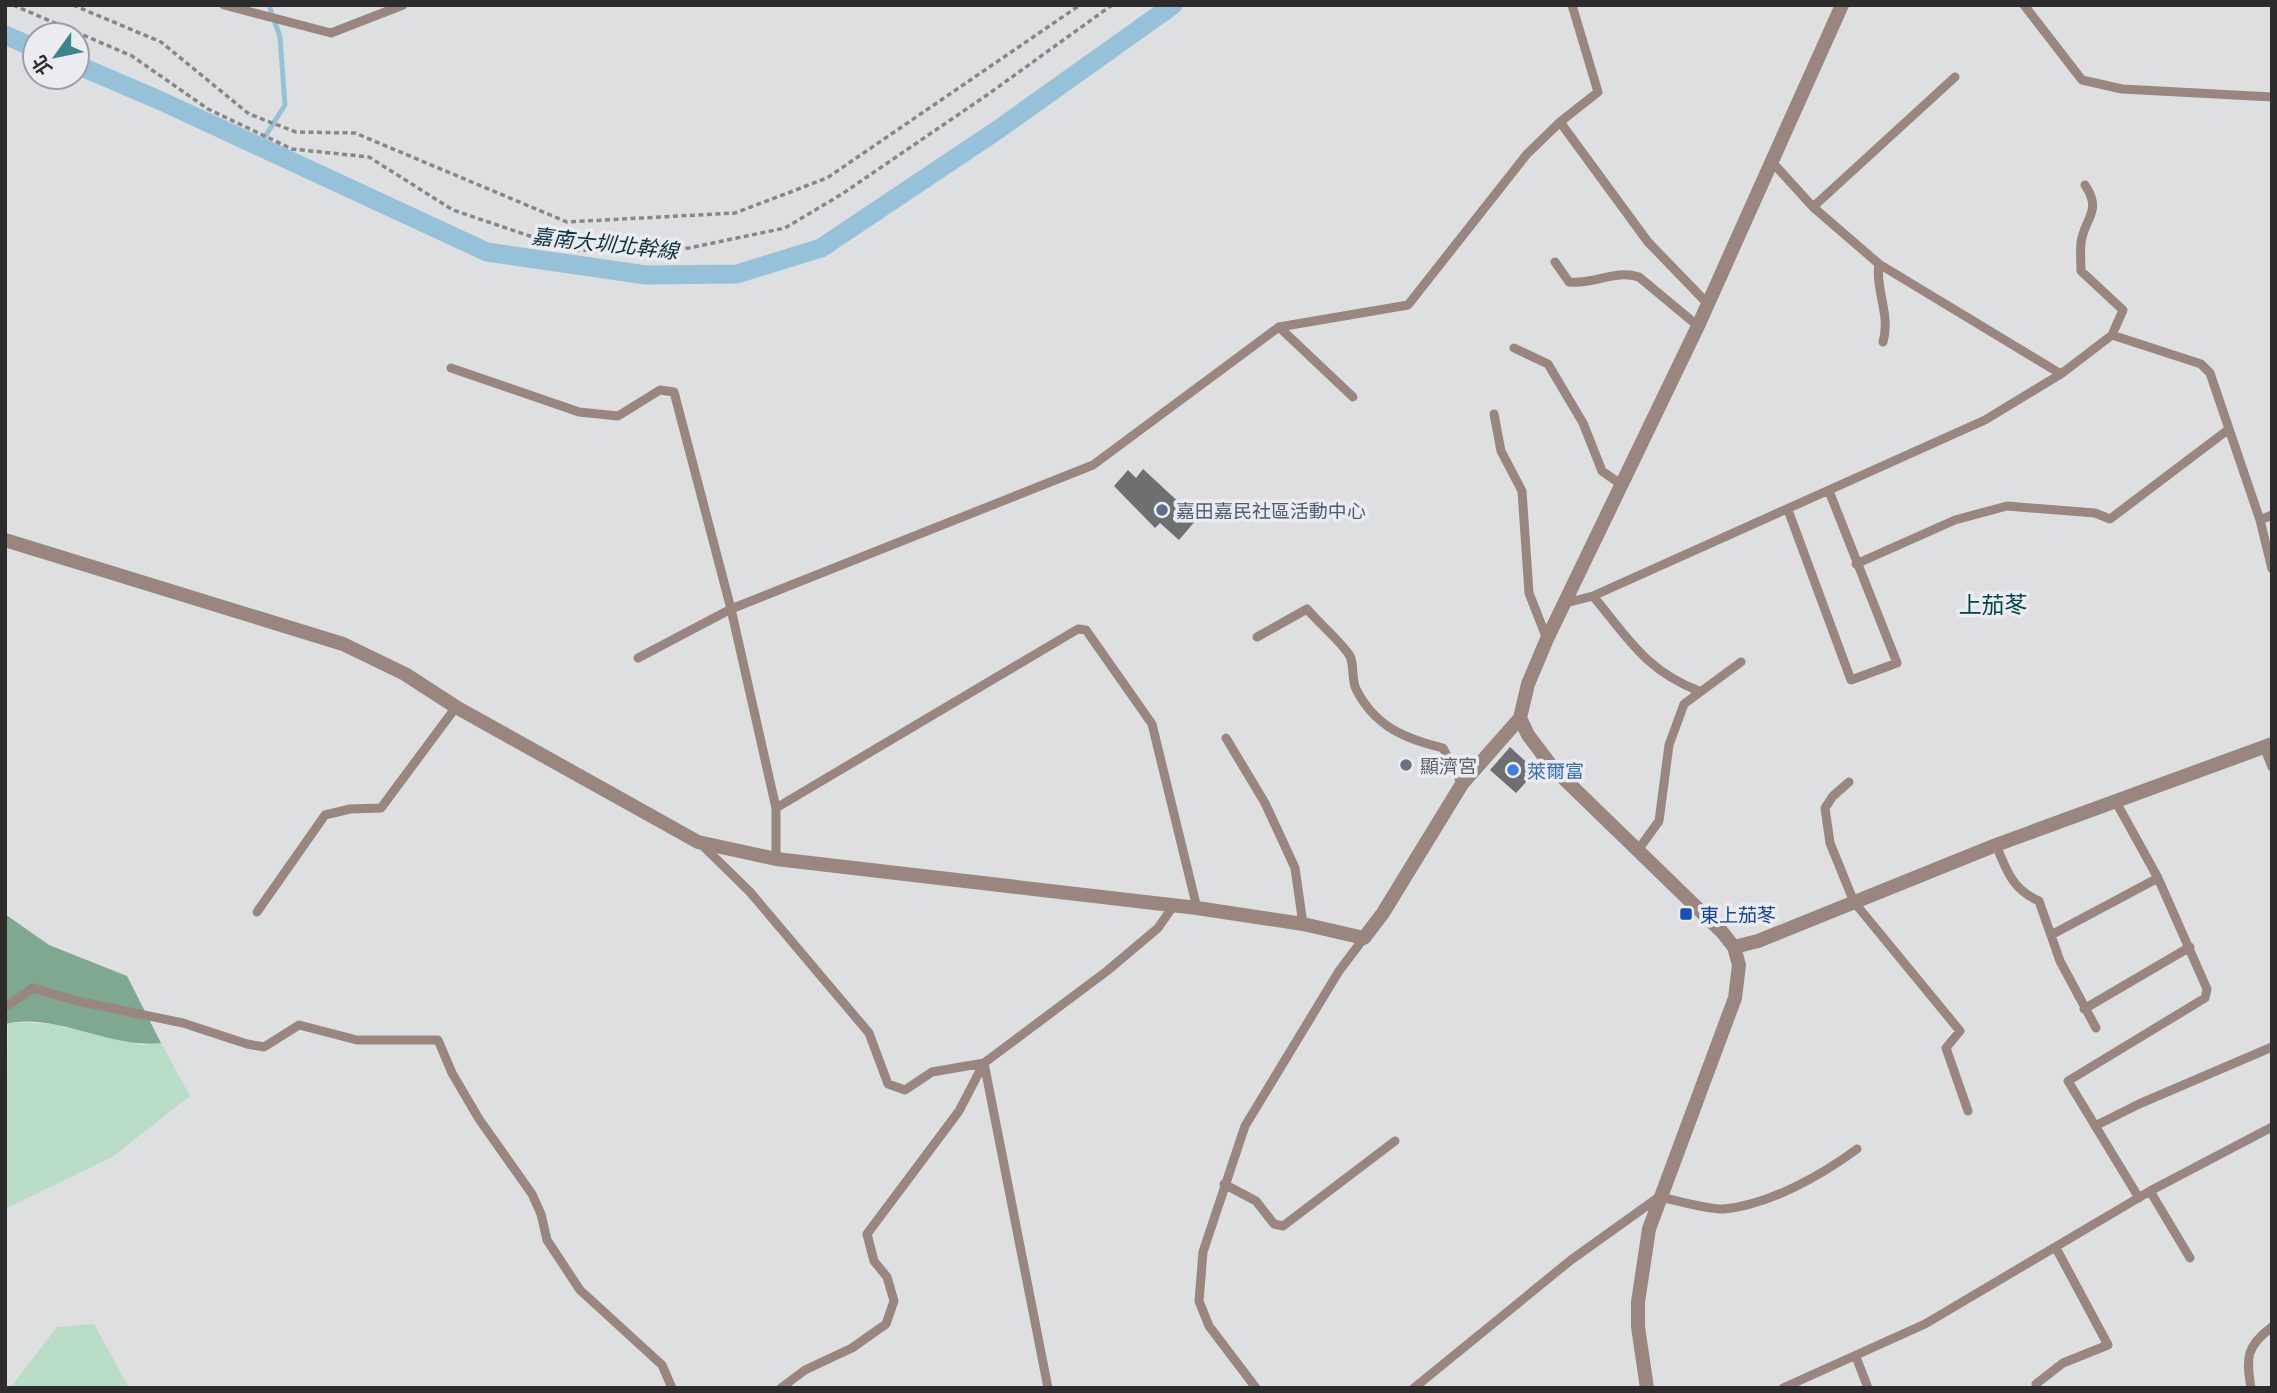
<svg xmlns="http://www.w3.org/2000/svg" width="2277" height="1393" viewBox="0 0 2277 1393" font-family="'Golos Text','Noto Sans TC',sans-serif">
  <rect width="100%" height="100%" fill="#dedfe1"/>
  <path fill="#b9dcc7" d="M8,1022L52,1024L142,1045L161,1043L190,1096L112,1157L5,1209Z
    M94,1324L129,1388H10L57,1327Z"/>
  <path fill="#7fa890" d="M5,914L49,945L127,976L161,1043C109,1049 56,1012 5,1024Z"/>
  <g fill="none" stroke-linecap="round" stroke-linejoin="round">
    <path stroke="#95c2d9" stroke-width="5" d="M259,146L285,105L280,37L269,5"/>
    <path stroke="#95c2d9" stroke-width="19" d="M5,35L35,48
      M77,65L159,100L487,252L646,275L737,274L821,248L996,131L1173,5"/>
  </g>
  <path fill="#6e6f71" d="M1143,469L1197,519L1179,540L1160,523L1155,528L1114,486L1128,470L1136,478Z
    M1510,747L1536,771L1516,793L1490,770Z"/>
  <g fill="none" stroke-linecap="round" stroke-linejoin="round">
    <path stroke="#868788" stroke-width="3.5" stroke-dasharray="5 3.5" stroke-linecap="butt" d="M13,5L132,56L208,109L292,149L369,157L453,210L571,250L634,251L689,248L785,228L842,194L987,95L1112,5
      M73,5L161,42L249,114L296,132L355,133L567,222L735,213L827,178L1080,5"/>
    <path stroke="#99867f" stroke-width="9" d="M224,5L331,33L403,5
      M2024,5L2082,80L2122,89L2272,97
      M1560,122L1648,242L1708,304
      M1773,163L1813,207L1879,264L2061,374
      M2085,185C2103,212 2084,218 2081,243C2080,252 2081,262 2081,271L2123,310L2112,335
      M1813,207L1955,77
      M1555,262L1569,282C1595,285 1614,269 1639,277L1698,326
      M1879,264C1875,290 1891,315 1883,342
      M1279,327L1353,397
      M1514,348L1548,364L1583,423L1602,471L1622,485
      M451,368L579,412L618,416L660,390L674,392L731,609L776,808V859
      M1494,414L1501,451L1522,491L1529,593L1547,639
      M1788,510L1851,680L1897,663L1829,491
      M2260,520L2272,515
      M1856,564L1955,520L2007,506L2095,513L2110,519L2229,429
      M1593,596C1628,638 1645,670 1699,691
      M1566,603L1593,596L1985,420L2061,374L2112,335L2201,364L2210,373L2260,520L2272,569
      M1257,637L1307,609C1320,624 1336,637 1348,653C1355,661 1351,679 1356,689C1375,727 1406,739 1443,748L1462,784
      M638,658L731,609L1093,465L1279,327L1408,305L1527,154L1560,122L1598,92L1572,5
      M1226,738L1265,803L1295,868L1303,924
      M2264,747L2272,767
      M1849,782L1833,796L1825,808L1830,843L1854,902L1960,1031L1946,1048L1968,1111
      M2116,802L2158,878L2207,989L2205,998L2068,1081L2139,1198
      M776,808L1078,629L1086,630L1152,724L1197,908
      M702,845L750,892L869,1033L888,1084L905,1090L932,1072L984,1063L1048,1388
      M1996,845C2006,870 2013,890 2039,901L2060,961L2096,1028
      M1638,850L1659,821L1669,745L1684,704L1741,662
      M257,912L325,815L350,809L381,808L456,707
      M2051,935L2158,878
      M5,1007L33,988L77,1001L183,1023L247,1044L264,1047L299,1025L357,1040H438L452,1073L479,1119L532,1194L541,1214L547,1240L580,1290L662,1365L672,1388
      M2084,1009L2190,947
      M2095,1126L2139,1104L2272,1047
      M1224,1184L1256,1201L1274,1224L1283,1226L1395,1141
      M2150,1191L2190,1258
      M1856,1357L1868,1388
      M781,1388L805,1370L852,1348L886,1324L894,1301L887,1277L874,1261L867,1234L959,1111L984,1063L1107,971L1158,928L1174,905
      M1256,1388L1209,1326L1199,1301L1203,1252L1245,1126L1339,971L1364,938
      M1414,1388L1571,1260L1659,1197C1677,1200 1708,1210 1724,1209C1769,1205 1822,1175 1857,1149
      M1783,1388L1925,1324L2150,1191L2272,1127
      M2038,1388L2036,1384L2063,1363L2108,1345L2056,1248
      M2251,1388C2246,1358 2246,1346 2272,1327"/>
    <path stroke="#99867f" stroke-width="14" d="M5,540L343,644L405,674L456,707L698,842L776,859L1197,908L1303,924L1364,938L1383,913L1462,784L1520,718
      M1734,947L1758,941L1996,845L2272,744
      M1647,1388L1638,1327V1302L1649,1229L1735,998L1739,965L1734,947L1722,932L1553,768L1528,735L1520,718L1528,684L1547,639L1698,326L1842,5"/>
  </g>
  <circle fill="#5c6f8a" stroke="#ebecef" stroke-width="2.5" cx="1162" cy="510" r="7"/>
  <circle fill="#6b7280" stroke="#ebecef" stroke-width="2.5" cx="1406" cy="765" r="7"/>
  <circle fill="#3f7fe0" stroke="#ebecef" stroke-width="2.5" cx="1513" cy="770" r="7"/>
  <rect fill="#1a4fb4" stroke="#ebecef" stroke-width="2.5" x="1679" y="907" width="14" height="14" rx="3.5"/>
  <g text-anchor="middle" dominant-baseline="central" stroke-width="7" stroke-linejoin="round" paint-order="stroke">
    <g font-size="19" fill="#4e5e75" stroke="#ebecef" text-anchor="start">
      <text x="1176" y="510">嘉田嘉民社區活動中心</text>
    </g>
    <g font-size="19" fill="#5b616d" stroke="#ebecef" text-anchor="start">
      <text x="1420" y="765">顯濟宮</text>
    </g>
    <g font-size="19" fill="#366cbe" stroke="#ebecef" text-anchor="start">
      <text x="1527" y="770">萊爾富</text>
    </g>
    <g font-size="19" fill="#164399" stroke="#ebecef" text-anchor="start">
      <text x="1700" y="914">東上茄苳</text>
    </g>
    <g font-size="21" font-style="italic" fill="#0b3344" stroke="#ebecef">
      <text transform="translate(605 243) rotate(6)">嘉南大圳北幹線</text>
    </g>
    <g font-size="23" fill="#00444a" stroke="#ebecef">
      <text x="1993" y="604">上茄苳</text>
    </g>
  </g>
  <rect width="2277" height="1393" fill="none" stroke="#2c2c2d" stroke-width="14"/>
  <g transform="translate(56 56) rotate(237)"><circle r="33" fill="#ebecef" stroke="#9f9fa1" stroke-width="2"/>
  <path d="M0-5L12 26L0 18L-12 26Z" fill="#3d858d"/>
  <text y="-10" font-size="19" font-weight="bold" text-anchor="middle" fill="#2c2c2d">北</text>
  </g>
</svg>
